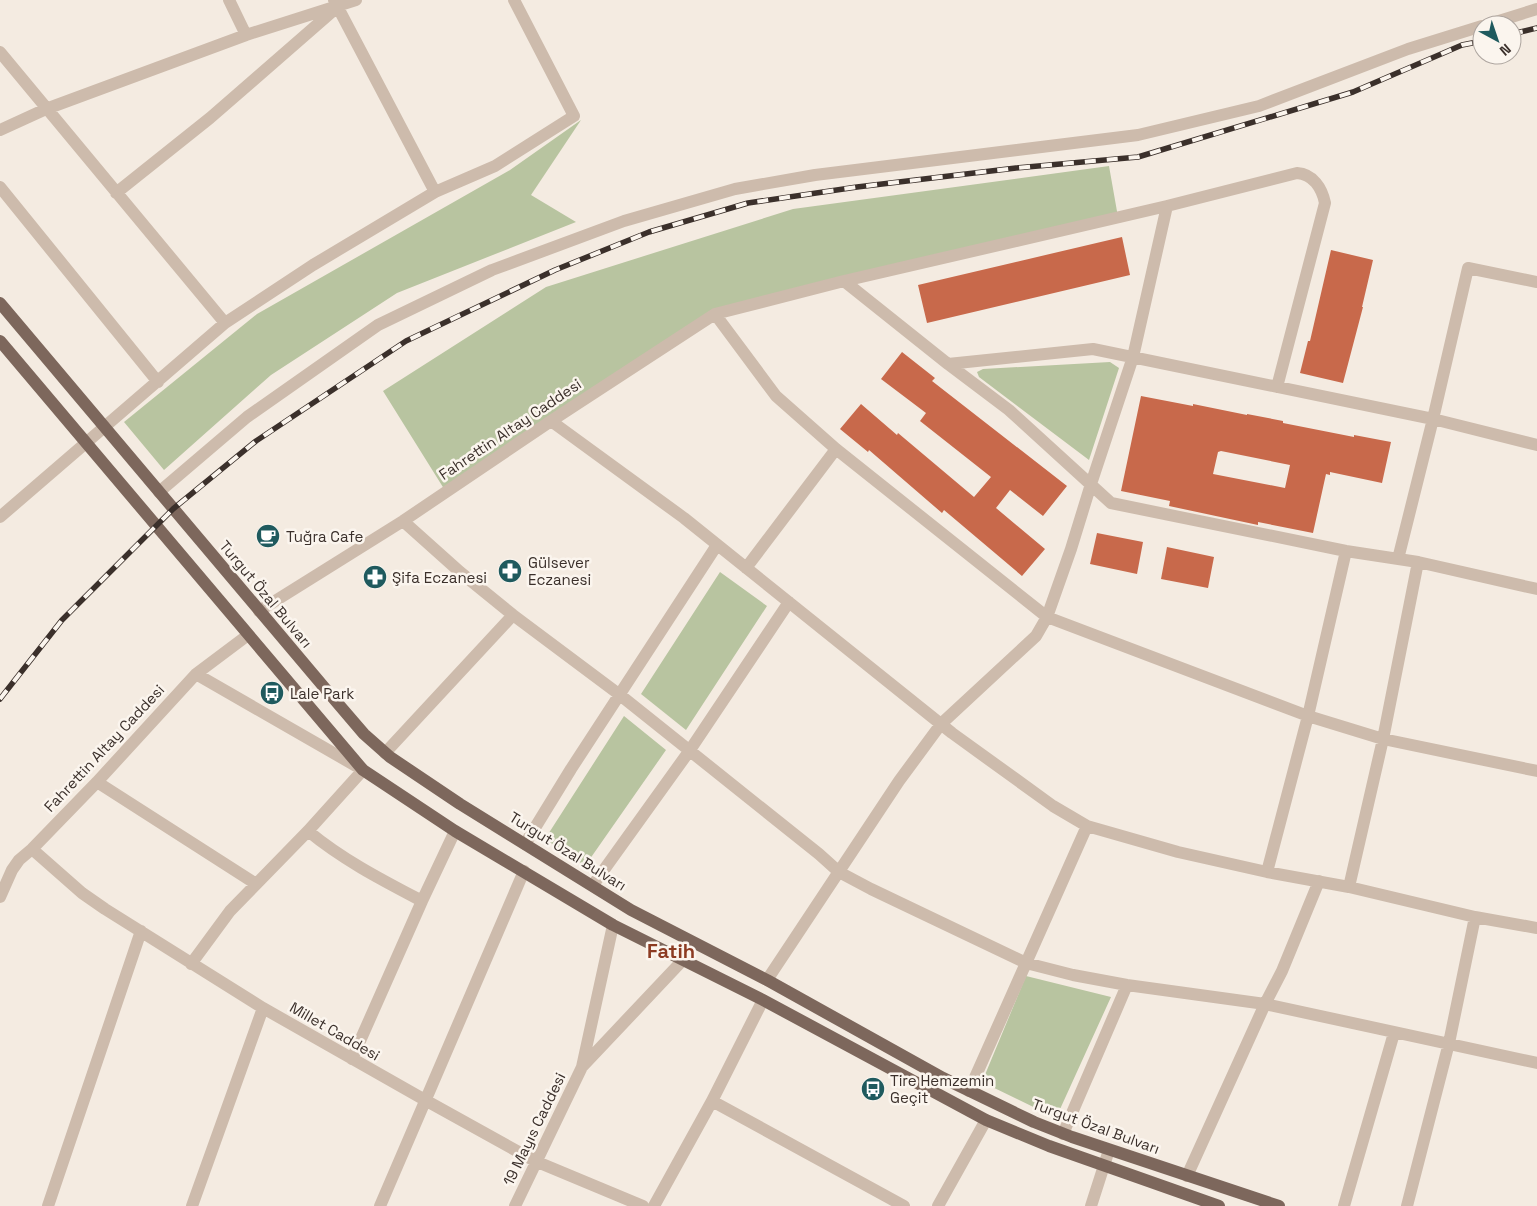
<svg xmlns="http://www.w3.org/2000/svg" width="1537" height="1206" viewBox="0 0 1537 1206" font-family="'Space Grotesk',sans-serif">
  <rect width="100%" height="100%" fill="#f4ebe1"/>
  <path fill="#b8c4a0" d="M581,120L531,195L576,222L397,293L271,375L164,470L124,422L257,314L510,170Z
    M1109,166L1118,217L715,314L446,492L383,391L546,287L793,209Z
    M1110,362L1119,368L1089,460L979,377L977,372L983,369Z
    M720,572L767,606L686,730L641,694Z
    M624,716L666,750L585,866L545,839Z
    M1026,976L1111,997L1056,1118L982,1082Z"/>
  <path fill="#c8694b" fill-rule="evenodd" d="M1122,237L1130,275L927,323L918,285Z
    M1331,250L1373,260L1362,307H1363L1343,383L1300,373L1308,341H1310Z
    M902,352L935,378L932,381L1067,486L1043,516L1010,490L996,508L1045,549L1022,576L944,510L942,513L869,450L868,452L840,429L861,404L897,435L898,433L974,497L991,477L920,421L926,413L881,379Z
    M1141,396L1193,406V404L1247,415V414L1283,421V423L1354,437V435L1391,442L1382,483L1330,472V475L1326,474L1313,533L1258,522V525L1169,506L1170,501L1121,491ZM1221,451L1290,465L1285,488L1213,474L1218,452Z
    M1097,533L1143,542L1137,574L1090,564Z
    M1167,547L1214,557L1208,588L1161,579Z"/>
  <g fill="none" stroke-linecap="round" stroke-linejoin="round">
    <path stroke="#cdbbac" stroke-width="12" d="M229,0L246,35
      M334,0L435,192
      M1486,25L1537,9
      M0,52L225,323
      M0,130L46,109L246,35L356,0
      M0,187L158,382
      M116,193L210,118L334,10
      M1167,206L1297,173C1313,174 1322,188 1325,203L1277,387
      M715,314L776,396L836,449L1047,617L1308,716L1383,739L1537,771
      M948,364L1093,349L1433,419L1537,445
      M551,421L684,518L952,733L1053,806L1087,826L1178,852L1267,872L1349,887L1475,917L1537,928
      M159,492L247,417L378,325L492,270L624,221L735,189L815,175L1138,135L1259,106L1408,49L1482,26
      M0,517L225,323L313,265L435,192L495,166L574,116L514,0
      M403,521L460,572L513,615L620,695L819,854L839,872L871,889L1026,963L1073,975L1127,985L1265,1004L1537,1063
      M1398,559L1433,419L1468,268L1537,282
      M746,568L836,449
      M259,611L403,521L551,421L715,314L844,281L948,364L1009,410L1111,503L1346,551L1418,562L1537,589
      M385,753L513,615
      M97,782L256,884
      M308,831C343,860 382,880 422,901
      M525,844L571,769L717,545
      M32,849L82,893L105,909L263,1008L425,1100L535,1161L643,1206
      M1267,872L1308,716L1346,551
      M593,885L690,750L789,602
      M1349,887L1383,739L1418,562
      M0,897L12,870L19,860L32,849L97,782L196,674L248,635
      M191,964L230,911L308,831L363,770L196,674
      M767,980L899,781L941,724L1036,636L1047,617L1071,549L1091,484L1133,357L1167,206L844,281
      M352,1059L422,901L455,831
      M582,1067L682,961
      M969,1091L1087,826
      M712,1101L904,1206
      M1063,1134L1127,985
      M1187,1176L1265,1004L1282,971L1319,881
      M48,1206L141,931
      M192,1206L263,1008
      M380,1206L524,871
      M515,1206L582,1067L613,925
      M654,1206L712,1101L763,1000
      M938,1206L986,1120
      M1091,1206L1109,1150
      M1344,1206L1394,1033
      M1407,1206L1449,1043L1475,917"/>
    <path stroke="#7d675c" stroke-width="12" d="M0,303L334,699L364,734L390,757L460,804L631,910L767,980L943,1078L1034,1122L1072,1137L1279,1206
      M0,341L363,770L455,831L613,925L763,1000L986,1120L1049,1146L1219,1206"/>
    <g stroke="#3b302b" stroke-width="5.5">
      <path id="rail" d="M1512,34L1537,28
        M0,699L62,620L173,509L256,441L406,341L555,270L649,232L748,203L857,187L1016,168L1138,157L1353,92L1462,45L1482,41"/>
    </g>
    <use href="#rail" stroke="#fbf5ee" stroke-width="4" stroke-dasharray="11" stroke-linecap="butt"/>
  </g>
  <defs>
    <g id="cafe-disc" transform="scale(1.25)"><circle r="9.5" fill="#1f5a5e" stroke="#fbf5ee"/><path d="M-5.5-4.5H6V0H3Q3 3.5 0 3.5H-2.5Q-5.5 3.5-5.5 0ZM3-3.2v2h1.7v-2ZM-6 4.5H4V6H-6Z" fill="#fff"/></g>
    <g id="pharmacy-disc" transform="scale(1.25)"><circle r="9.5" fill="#1f5a5e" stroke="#fbf5ee"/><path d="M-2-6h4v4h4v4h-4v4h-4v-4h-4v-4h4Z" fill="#fff"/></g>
    <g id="bus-disc" transform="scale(1.25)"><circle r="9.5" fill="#1f5a5e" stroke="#fbf5ee"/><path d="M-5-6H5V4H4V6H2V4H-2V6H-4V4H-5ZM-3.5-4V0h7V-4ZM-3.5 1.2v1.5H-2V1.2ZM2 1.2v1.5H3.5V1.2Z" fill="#fff"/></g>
  </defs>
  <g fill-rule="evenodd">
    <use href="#cafe-disc" x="268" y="536"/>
    <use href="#pharmacy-disc" x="510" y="571"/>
    <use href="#pharmacy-disc" x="375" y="577"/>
    <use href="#bus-disc" x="272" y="693"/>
    <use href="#bus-disc" x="873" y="1089"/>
  </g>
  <g text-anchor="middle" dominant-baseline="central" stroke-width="5" stroke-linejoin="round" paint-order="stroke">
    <g font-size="15" fill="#3b302b" stroke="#fbf5ee">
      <text transform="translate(510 429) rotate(-34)">Fahrettin Altay Caddesi</text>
      <text transform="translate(266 594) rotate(50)">Turgut Özal Bulvarı</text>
      <text transform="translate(104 748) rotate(-47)">Fahrettin Altay Caddesi</text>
      <text transform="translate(568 851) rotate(32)">Turgut Özal Bulvarı</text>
      <text transform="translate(335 1031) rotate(30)">Millet Caddesi</text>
      <text transform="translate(1096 1126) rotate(20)">Turgut Özal Bulvarı</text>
      <text transform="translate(534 1129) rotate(-64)">19 Mayıs Caddesi</text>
    </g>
    <g font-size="15" fill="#3b302b" stroke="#fbf5ee" text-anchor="start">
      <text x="286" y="536">Tuğra Cafe</text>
      <text x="528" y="562">Gülsever<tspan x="528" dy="17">Eczanesi</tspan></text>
      <text x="392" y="577">Şifa Eczanesi</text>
      <text x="290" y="693">Lale Park</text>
      <text x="890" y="1080">Tire Hemzemin<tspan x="890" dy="17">Geçit</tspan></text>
    </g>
    <g font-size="20" font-weight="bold" fill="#8c3b22" stroke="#fbf5ee">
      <text x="671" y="951">Fatih</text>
    </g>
  </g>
  <g transform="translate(1497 40) rotate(140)"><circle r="24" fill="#fbf5ee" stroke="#aea6a0"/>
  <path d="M0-4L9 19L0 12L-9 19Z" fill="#1f5a5e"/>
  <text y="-8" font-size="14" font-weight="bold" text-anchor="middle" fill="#3b302b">N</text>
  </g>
</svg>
